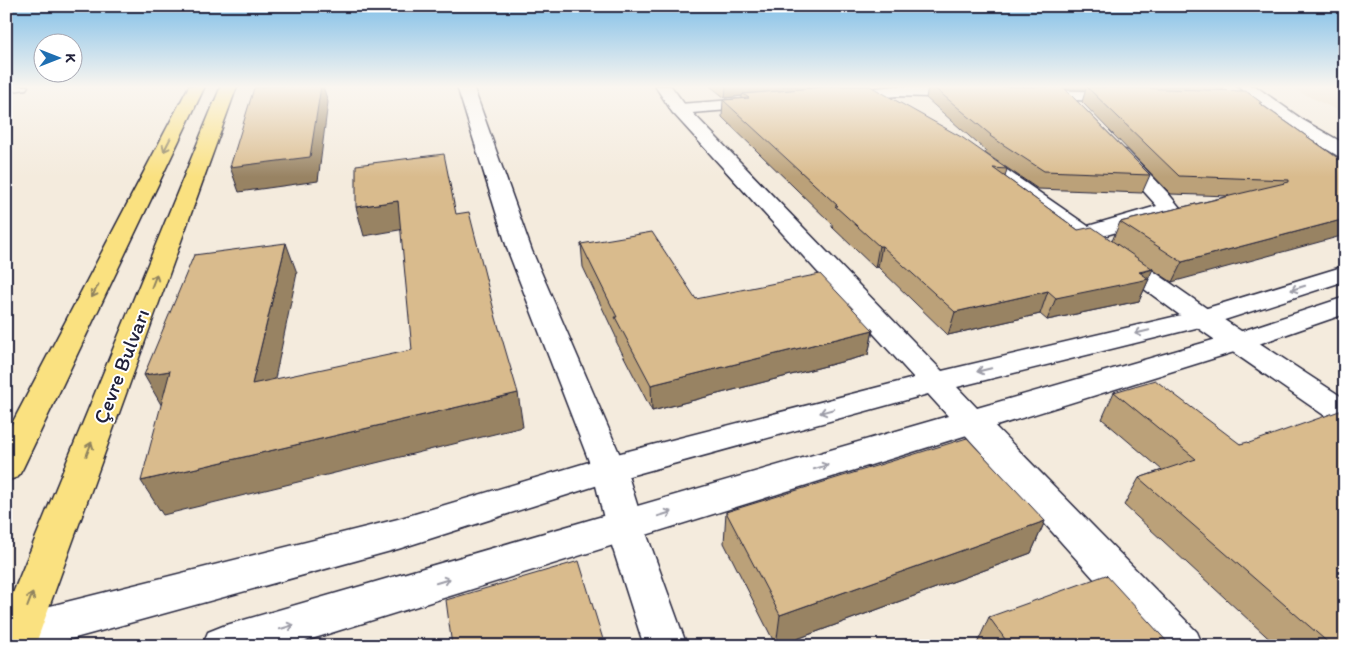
<svg xmlns="http://www.w3.org/2000/svg" width="1351" height="652" viewBox="0 0 1351 652" font-family="Itim,sans-serif">
  <rect width="100%" height="100%" fill="#f4ebdd"/>
  <filter id="ink" filterUnits="userSpaceOnUse"><feTurbulence type="fractalNoise" baseFrequency=".02" numOctaves="2"/><feDisplacementMap in="SourceGraphic" scale="10" xChannelSelector="R" yChannelSelector="G"/><feConvolveMatrix kernelMatrix="1 2 1 2 8 2 1 2 1" color-interpolation-filters="sRGB"/></filter>
  <g filter="url(#ink)">
    <path fill="#ecddc5" d="M1345,87V114L1296,90Z"/>
    <g fill="none" stroke-linecap="round" stroke-linejoin="round">
      <g stroke="#22223b" stroke-width="3">
        <path id="street" d="M6,86H28L26,89L6,92Z
          M457,86H473L532,251L626,469L644,527L687,646H644L606,527L592,469L508,251Z
          M896,86L964,88L970,90L972,93L970,96L964,98L896,96L845,101L839,99L837,96L839,93L845,91Z
          M1035,90L1122,92L1128,94L1130,97L1128,100L1122,102L1029,98L1027,95L1029,92Z
          M760,98L766,99L768,103L766,107L679,114L673,113L670,109L673,105L679,104Z
          M1121,149L1128,151L1167,192L1181,209L1178,214L1103,236L1212,312L1345,399V425L1334,422L1192,324L990,176L987,172L990,168L997,166L1004,168L1088,226L1157,206L1111,155L1114,151Z
          M972,411L983,414L1197,632L1203,646H1154L961,430L956,422L961,414Z"/>
      </g>
      <g stroke="#22223b" stroke-width="3">
        <path id="secondary" d="M655,86H671L685,105L942,371L1194,312L1345,266V281L1212,324L957,387L977,408L1227,336L1345,297V314L1247,348L289,646H202L208,632L223,626L948,416L928,394L611,481L398,549L46,646H6V617L398,519L609,456L914,378L673,113Z
          M1237,86H1255L1303,120L1345,144V158L1338,156L1291,128Z"/>
      </g>
      <g stroke="#22223b" stroke-width="3">
        <path id="primary" d="M189,86H205L23,468L18,477L6,481V435Z
          M221,86H237L35,646H6V610Z"/>
      </g>
      <use href="#street" fill="#fff" fill-rule="evenodd"/>
      <use href="#secondary" fill="#fff" fill-rule="evenodd"/>
      <use href="#primary" fill="#fae180" fill-rule="evenodd"/>
    </g>
    <path fill="#bba179" stroke="#22223b" d="M710,86H870L1007,169L1005,177L1078,230L1112,241L1120,222L1229,196L1171,194L1082,102L1086,89H1065L1150,175L1142,193L1038,189L985,153L986,151L926,98L928,86H1224L1223,90L1262,103L1261,104L1345,163L1172,282L1152,269L1148,279H1149L1139,301L1047,320L1040,314L948,335L878,267L875,268L832,227V224L722,117L723,100L742,99V96L725,98Z
      M581,244L696,299L873,330L868,355L652,411L616,341V337L583,267Z
      M1114,392L1240,444L1249,443L1345,646H1277L1124,505L1139,478L1162,470L1102,419Z
      M726,512L1045,521L1031,553L778,646H776L724,543Z
      M989,617L1171,646H976Z"/>
    <path fill="#988363" stroke="#22223b" d="M321,86H323L328,102L318,181L239,192L230,167Z
      M726,86H843L743,94L742,96L725,98Z
      M398,201L405,229L364,236L356,207Z
      M1345,219V235L1172,282L1182,262Z
      M286,243L297,273L267,417L252,384Z
      M879,246H882L878,267L875,268Z
      M1153,269L1148,280L1149,279L1139,301L1047,320L1056,298Z
      M1048,291L1040,314L948,335L955,312Z
      M873,330L868,355L652,411L651,385Z
      M170,371L163,408L144,375Z
      M518,393L523,427L163,515L141,481Z
      M1045,521L1031,553L778,646H776L780,615Z"/>
    <path fill="#d9bb8d" stroke="#22223b" d="M271,86H321L310,157L230,167L254,88Z
      M837,86H870L963,138L1007,169L993,168L1078,230L1092,227L1153,269L1139,272L1149,279L1056,298L1048,291L955,312L882,246H879L835,206H838L723,100L749,98L743,94Z
      M932,86L1063,87L1150,175L1044,171L990,136L991,135Z
      M1087,87L1246,91L1262,103H1259L1345,163V219L1182,262L1120,222L1289,182V180L1179,176Z
      M444,154L456,214L469,212L496,318L518,393L141,481L170,371L144,375L194,255L286,243L252,384L412,350L398,201L356,207V165Z
      M652,232L696,299L820,274L873,330L651,385L615,317H617L581,244Z
      M1155,380L1240,444L1248,442L1249,443L1345,409V646H1332L1139,478L1196,459L1114,392Z
      M967,438L1045,521L780,615L726,512Z
      M579,561L605,646H452L446,600Z
      M1106,575L1171,646H1010L989,617Z"/>
    <defs><path id="oneway-shaft" d="M-6 0H5M1.5-3L5.5 0L1.5 3" fill="none" stroke-width="1.6" stroke-linecap="round" stroke-linejoin="round" transform="scale(1.25)"/></defs>
    <g stroke="#8e825e">
      <use href="#oneway-shaft" transform="translate(167 145) rotate(117)"/>
      <use href="#oneway-shaft" transform="translate(154 281) rotate(-69)"/>
      <use href="#oneway-shaft" transform="translate(95 291) rotate(117)"/>
      <use href="#oneway-shaft" transform="translate(89 449) rotate(-69)"/>
      <use href="#oneway-shaft" transform="translate(30 600) rotate(-69)"/>
    </g>
    <g stroke="#9c9ca7">
      <use href="#oneway-shaft" transform="translate(1298 288) rotate(163)"/>
      <use href="#oneway-shaft" transform="translate(1142 332) rotate(166)"/>
      <use href="#oneway-shaft" transform="translate(984 370) rotate(166)"/>
      <use href="#oneway-shaft" transform="translate(827 411) rotate(165)"/>
      <use href="#oneway-shaft" transform="translate(821 467) rotate(-17)"/>
      <use href="#oneway-shaft" transform="translate(665 514) rotate(-17)"/>
      <use href="#oneway-shaft" transform="translate(443 581) rotate(-17)"/>
      <use href="#oneway-shaft" transform="translate(287 627) rotate(-17)"/>
    </g>
  </g>
  <linearGradient id="sky" x2="0" y2="1"><stop stop-color="#81bfe8"/><stop offset="0.49" stop-color="#faf6f0"/><stop offset="1" stop-color="#faf6f0" stop-opacity="0"/></linearGradient>
  <rect width="1351" height="177" fill="url(#sky)"/>
  <g text-anchor="middle" dominant-baseline="central" stroke-width="4" stroke-linejoin="round" paint-order="stroke">
    <g font-size="21" fill="#22223b" stroke="#fff">
      <text transform="translate(121 366) rotate(-69)">Çevre Bulvarı</text>
    </g>
  </g>
  <rect width="1351" height="652" fill="none" stroke="#fff" stroke-width="25"/>
  <rect x="12" y="12" width="1326" height="627" fill="none" stroke="#22223b" stroke-width="2" filter="url(#ink)"/>
  <g transform="translate(58 58) rotate(90)"><circle r="24" fill="#ffffff" stroke="#a7a7b1"/>
  <path d="M0-4L9 19L0 12L-9 19Z" fill="#1f6fb2"/>
  <text y="-8" font-size="14" font-weight="bold" text-anchor="middle" fill="#22223b">K</text>
  </g>
</svg>
